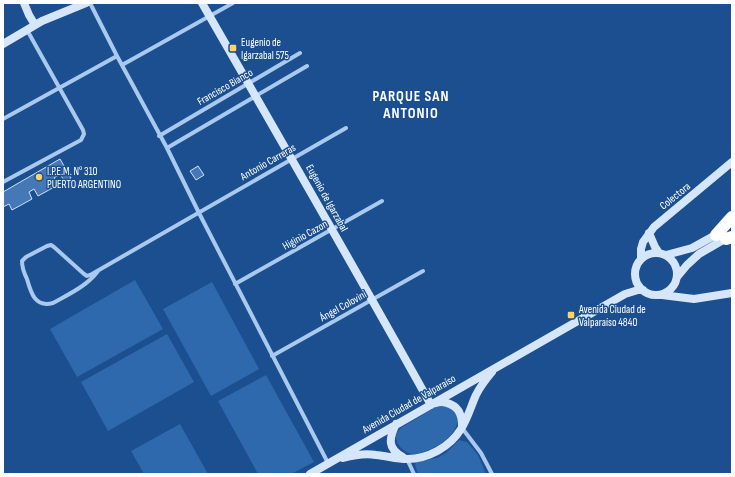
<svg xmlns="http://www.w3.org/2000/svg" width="735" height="477" viewBox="0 0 735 477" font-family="'Sofia Sans Condensed',sans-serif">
  <rect width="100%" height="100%" fill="#1b4f8f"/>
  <path fill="#2e69ad" d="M135,280L163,329L77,377L50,329Z
    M212,282L259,369L211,396L163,309Z
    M167,334L194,382L108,431L81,382Z
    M266,375L314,462L291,474H258L218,401Z
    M441,406C448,406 455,409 457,417C461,436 428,454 413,454C404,453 395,444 396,435C397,432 400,429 402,427L436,407Z
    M180,424L208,474H144L131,451Z
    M459,440L467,442L478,455L486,474H418L415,465L416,462L437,458L446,453Z"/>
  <path fill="#4478b7" stroke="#cfe3fa" d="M60,159L71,178L65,182L60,174L54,178L58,185L38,196L34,189L29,192L32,199L12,210L9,204L3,207V192Z
    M198,166L204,175L196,180L190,171Z"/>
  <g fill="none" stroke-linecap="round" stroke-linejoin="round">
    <path stroke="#a9c9ee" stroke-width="4" d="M90,3L117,56L167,148L199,213L328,463
      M122,65L233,3
      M3,119L117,56
      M159,136L300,53
      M167,148L307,66
      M3,182L81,140L84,134L83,130L27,30
      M98,271C87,286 69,294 53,303C35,308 31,293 27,279C24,273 22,267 22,261L26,257L47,246L51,245L54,247L84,274L87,276L92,274L346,128
      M235,284L382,201
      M272,356L423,271
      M462,428L481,453L492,474
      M407,459L414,474"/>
    <path stroke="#d6e6fa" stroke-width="8" d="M24,3L29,15L35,25
      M202,3C279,137 356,270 431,405
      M3,44L42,21L86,3
      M649,233L655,247L659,253
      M635 274a21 21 0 1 1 42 0a21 21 0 1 1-42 0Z
      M666,255L692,248L719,233
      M641,259V249L643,242L654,227L732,162
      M677,277L687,265L699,254L730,236
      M662,295L694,299L732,293
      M436,403C444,400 457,405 460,414C462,418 462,423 462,427
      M396,424C389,438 387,449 403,457
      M343,458C354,455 365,453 376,455C387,456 397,459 407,459C428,459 450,447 461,429C468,418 471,406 476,395C480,387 486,379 492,372
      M310,474L625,294L638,290H643"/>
    <path stroke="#fff" stroke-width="12" d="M716,235L732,217
      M726,239L732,237"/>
  </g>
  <g fill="#ffd166" stroke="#1b4f8f" stroke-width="1.5">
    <rect x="229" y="44" width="8" height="8" rx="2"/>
    <circle cx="39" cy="177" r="4"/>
    <rect x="567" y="311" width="8" height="8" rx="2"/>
  </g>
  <g text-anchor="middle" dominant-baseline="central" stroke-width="3" stroke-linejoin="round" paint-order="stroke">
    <g font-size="11" fill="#fff" stroke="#1b4f8f" text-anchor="start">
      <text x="241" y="42">Eugenio de<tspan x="241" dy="13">Igarzabal 575</tspan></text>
      <text x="47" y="171">I.P.E.M. N° 310<tspan x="47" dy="13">PUERTO ARGENTINO</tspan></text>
      <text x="579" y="309">Avenida Ciudad de<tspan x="579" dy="13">Valparaíso 4840</tspan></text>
    </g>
    <g font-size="11" fill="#fff" stroke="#1b4f8f">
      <text transform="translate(225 87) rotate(-30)">Francisco Bianco</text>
      <text transform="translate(268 162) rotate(-30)">Antonio Carreras</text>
      <text transform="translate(675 196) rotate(-39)">Colectora</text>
      <text transform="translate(327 198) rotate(61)">Eugenio de Igarzabal</text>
      <text transform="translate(305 235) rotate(-29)">Higinio Cazon</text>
      <text transform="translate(343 306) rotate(-29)">Ángel Colovini</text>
      <text transform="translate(409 404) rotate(-30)">Avenida Ciudad de Valparaíso</text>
    </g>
    <g font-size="15" font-weight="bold" letter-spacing="1" fill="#fff" stroke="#1b4f8f">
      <text x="411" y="96">PARQUE SAN<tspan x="411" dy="17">ANTONIO</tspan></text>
    </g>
  </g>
  <rect width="735" height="477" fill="none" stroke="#ffffff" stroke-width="8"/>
</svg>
